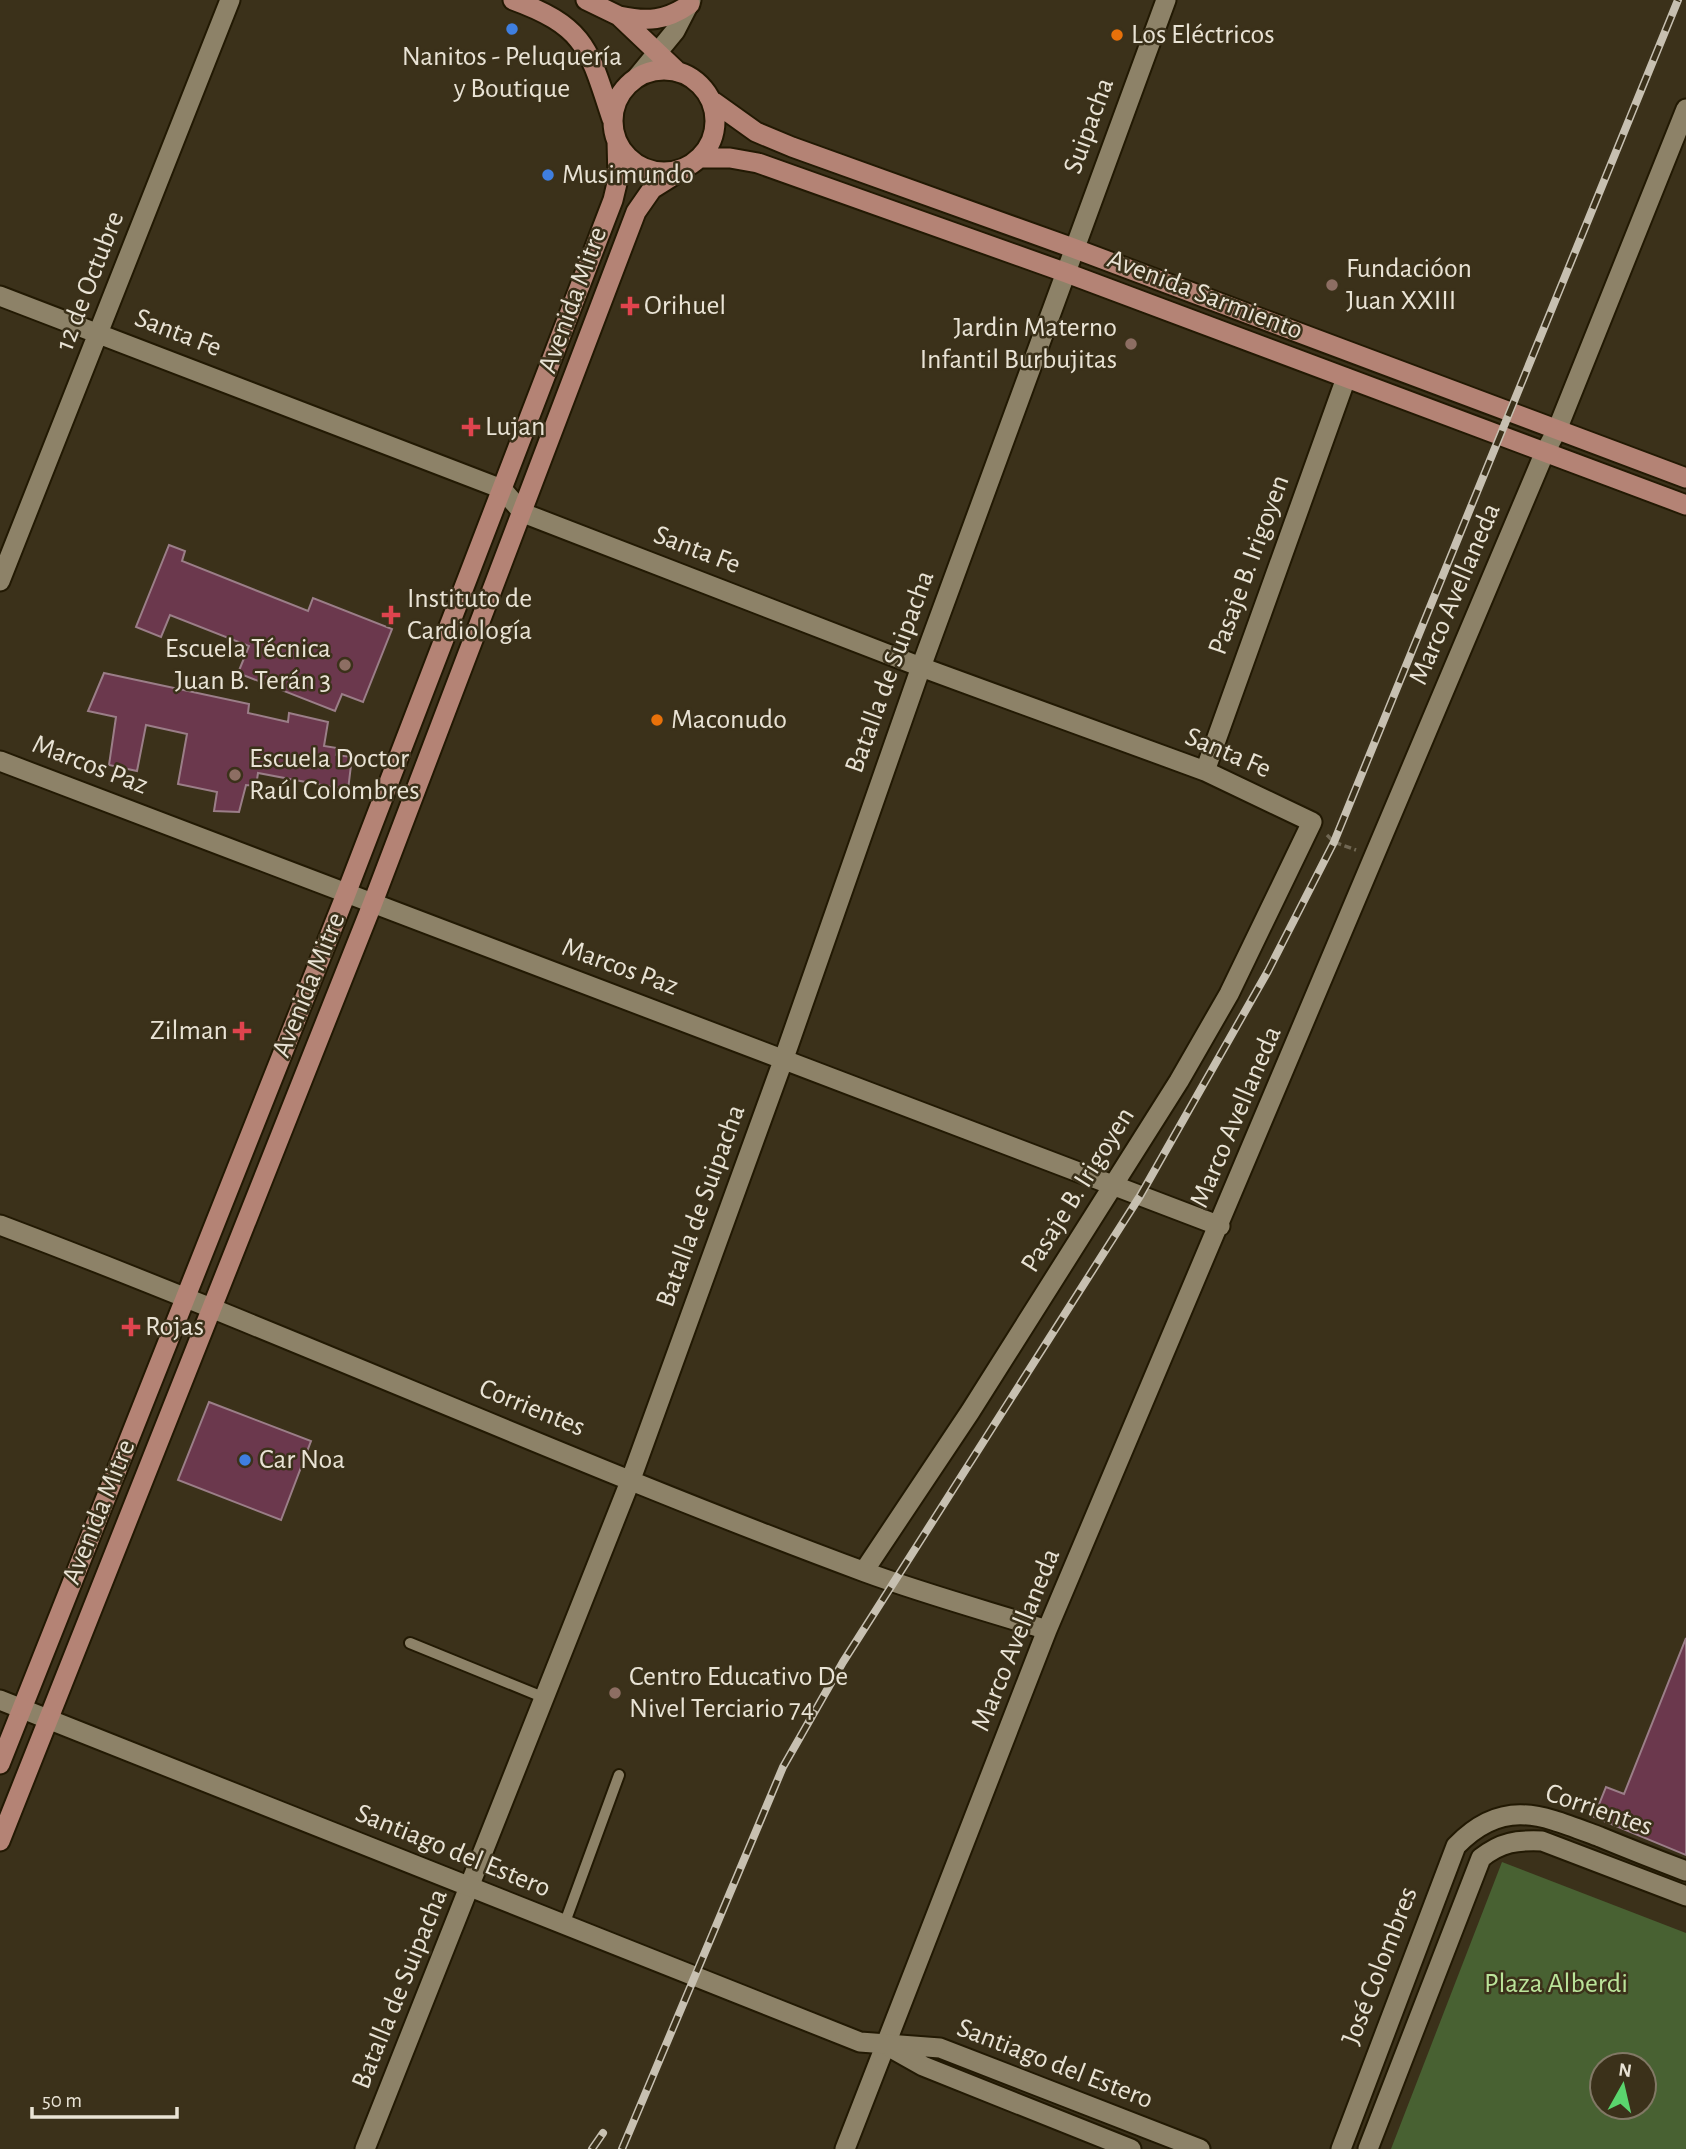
<svg xmlns="http://www.w3.org/2000/svg" width="1686" height="2149" viewBox="0 0 1686 2149" font-family="'Alegreya Sans',sans-serif">
  <rect width="100%" height="100%" fill="#3b311a"/>
  <path fill="#486132" fill-rule="evenodd" d="M1502,1862L1686,1933V2149H1391ZM1602,2065H1644V2107H1602Z"/>
  <path fill="#6b384d" stroke="#9b7e88" stroke-width="2" d="M169,545L185,551L182,561L308,611L313,598L392,629L363,702L342,694L335,711L238,673L249,646L170,615L161,637L136,627Z
    M104,673L249,704L248,713L288,722L289,713L328,722L324,746L337,748L336,755L352,757L348,790L258,773L256,786L246,785L239,812L214,811L217,792L178,784L187,734L146,725L137,771L109,765L116,717L88,711Z
    M209,1402L311,1441L281,1520L178,1480Z
    M1686,1638V1855L1594,1817L1606,1787L1624,1794Z"/>
  <g fill="none" stroke-linecap="round" stroke-linejoin="round">
    <g stroke="#221903" stroke-width="14">
      <path id="service" d="M410,1643L545,1698
        M564,1925L619,1775"/>
    </g>
    <g stroke="#221903" stroke-width="23">
      <path id="minor" d="M0,296L502,489L523,513L921,667L1205,771L1312,822L1229,994L1179,1081L970,1412L864,1571
        M0,581L230,0
        M0,761L1220,1226
        M1205,771L1346,378
        M0,1225C291,1335 574,1464 865,1572C925,1594 987,1611 1047,1630
        M365,2149L631,1479L784,1058L921,667L1166,0
        M845,2149L1047,1630L1544,454L1557,430L1686,109"/>
    </g>
    <g stroke="#221903" stroke-width="23">
      <path id="tertiary" d="M0,1700L860,2042L940,2048L1200,2149
        M891,2048L923,2066L1131,2149"/>
    </g>
    <g stroke="#221903" stroke-width="23">
      <path id="secondary" d="M638,76L675,31L691,0
        M1341,2149L1456,1846C1504,1796 1544,1816 1600,1837C1629,1849 1657,1860 1686,1871
        M1368,2149L1481,1858C1501,1842 1517,1840 1542,1841L1686,1896"/>
    </g>
    <g stroke="#221903" stroke-width="23">
      <path id="primary" d="M513,0C587,27 589,50 612,119
        M586,0L619,16L678,72
        M619,16C647,22 666,21 690,4
        M613 121a51 51 0 1 1 102 0a51 51 0 1 1-102 0Z
        M714,102L756,132L792,147L1073,248L1686,478
        M699,158H730L758,163L1064,272L1686,505
        M0,1764L346,894L613,200L618,179L617,141
        M0,1841L372,905L636,212L652,189L687,167"/>
    </g>
    <path stroke="#706753" stroke-width="3.5" stroke-dasharray="7 3.5" stroke-linecap="butt" d="M1327,835L1334,842L1356,850"/>
    <use href="#service" stroke="#8d8268" stroke-width="10"/>
    <use href="#minor" stroke="#8d8268" stroke-width="19"/>
    <use href="#tertiary" stroke="#8d8268" stroke-width="19"/>
    <use href="#secondary" stroke="#8d8268" stroke-width="19"/>
    <use href="#primary" stroke="#b48375" stroke-width="19"/>
    <g stroke="#c7c0b1" stroke-width="8">
      <path id="rail" d="M592,2149L603,2133
        M622,2149L783,1767L843,1662L1140,1196L1268,971L1334,842L1678,0"/>
    </g>
    <use href="#rail" stroke="#3b311a" stroke-width="5" stroke-dasharray="16" stroke-linecap="butt"/>
  </g>
  <g fill="#3f7fe0" stroke="#3b311a" stroke-width="2.5">
    <circle cx="512" cy="29" r="7"/>
    <circle cx="548" cy="175" r="7"/>
    <circle cx="245" cy="1460" r="7"/>
  </g>
  <g fill="#e8710a" stroke="#3b311a" stroke-width="2.5">
    <circle cx="1117" cy="35" r="7"/>
    <circle cx="657" cy="720" r="7"/>
  </g>
  <g fill="#8d6e63" stroke="#3b311a" stroke-width="2.5">
    <circle cx="1332" cy="285" r="7"/>
    <circle cx="1131" cy="344" r="7"/>
    <circle cx="345" cy="665" r="7"/>
    <circle cx="235" cy="775" r="7"/>
    <circle cx="615" cy="1693" r="7"/>
  </g>
  <g fill="#e0444e" stroke="#3b311a" stroke-width="2.5">
    <path d="M626.5 295.5h7v7h7v7h-7v7h-7v-7h-7v-7h7z"/>
    <path d="M467.5 416.5h7v7h7v7h-7v7h-7v-7h-7v-7h7z"/>
    <path d="M387.5 604.5h7v7h7v7h-7v7h-7v-7h-7v-7h7z"/>
    <path d="M238.5 1020.5h7v7h7v7h-7v7h-7v-7h-7v-7h7z"/>
    <path d="M127.5 1316.5h7v7h7v7h-7v7h-7v-7h-7v-7h7z"/>
  </g>
  <g text-anchor="middle" dominant-baseline="central" stroke-width="5" stroke-linejoin="round" paint-order="stroke">
    <g font-size="28" fill="#e9e3d5" stroke="#3b311a" text-anchor="start">
      <text x="1131" y="35">Los Eléctricos</text>
      <text x="512" y="57" text-anchor="middle">Nanitos - Peluquería<tspan x="512" dy="32">y Boutique</tspan></text>
      <text x="562" y="175">Musimundo</text>
      <text x="1346" y="269">Fundacióon<tspan x="1346" dy="32">Juan XXIII</tspan></text>
      <text x="644" y="306">Orihuel</text>
      <text x="1117" y="328" text-anchor="end">Jardin Materno<tspan x="1117" dy="32">Infantil Burbujitas</tspan></text>
      <text x="485" y="427">Lujan</text>
      <text x="407" y="599">Instituto de<tspan x="407" dy="32">Cardiología</tspan></text>
      <text x="331" y="649" text-anchor="end">Escuela Técnica<tspan x="331" dy="32">Juan B. Terán 3</tspan></text>
      <text x="671" y="720">Maconudo</text>
      <text x="249" y="759">Escuela Doctor<tspan x="249" dy="32">Raúl Colombres</tspan></text>
      <text x="228" y="1031" text-anchor="end">Zilman</text>
      <text x="145" y="1327">Rojas</text>
      <text x="259" y="1460">Car Noa</text>
      <text x="629" y="1677">Centro Educativo De<tspan x="629" dy="32">Nivel Terciario 74</tspan></text>
    </g>
    <g font-size="28" fill="#e9e3d5" stroke="#3b311a">
      <text transform="translate(1089 126) rotate(-70)">Suipacha</text>
      <text transform="translate(90 281) rotate(-69)">12 de Octubre</text>
      <text transform="translate(1205 295) rotate(21)">Avenida Sarmiento</text>
      <text transform="translate(573 300) rotate(-70)">Avenida Mitre</text>
      <text transform="translate(178 333) rotate(21)">Santa Fe</text>
      <text transform="translate(697 550) rotate(21)">Santa Fe</text>
      <text transform="translate(1249 565) rotate(-70)">Pasaje B. Irigoyen</text>
      <text transform="translate(1455 594) rotate(-67)">Marco Avellaneda</text>
      <text transform="translate(890 672) rotate(-70)">Batalla de Suipacha</text>
      <text transform="translate(1228 753) rotate(23)">Santa Fe</text>
      <text transform="translate(90 765) rotate(21)">Marcos Paz</text>
      <text transform="translate(620 967) rotate(20)">Marcos Paz</text>
      <text transform="translate(309 985) rotate(-68)">Avenida Mitre</text>
      <text transform="translate(1236 1117) rotate(-67)">Marco Avellaneda</text>
      <text transform="translate(1078 1190) rotate(-58)">Pasaje B. Irigoyen</text>
      <text transform="translate(701 1206) rotate(-70)">Batalla de Suipacha</text>
      <text transform="translate(532 1408) rotate(22)">Corrientes</text>
      <text transform="translate(99 1512) rotate(-68)">Avenida Mitre</text>
      <text transform="translate(1016 1640) rotate(-68)">Marco Avellaneda</text>
      <text transform="translate(1599 1810) rotate(19)">Corrientes</text>
      <text transform="translate(453 1851) rotate(22)">Santiago del Estero</text>
      <text transform="translate(1380 1966) rotate(-69)">José Colombres</text>
      <text transform="translate(400 1989) rotate(-68)">Batalla de Suipacha</text>
      <text transform="translate(1055 2064) rotate(21)">Santiago del Estero</text>
    </g>
    <g font-size="28" fill="#bbe49a" stroke="#3b311a">
      <text x="1556" y="1984">Plaza Alberdi</text>
    </g>
  </g>
  <g transform="translate(1623 2086) rotate(8)"><circle r="33" fill="#3b311a" stroke="#817865" stroke-width="2"/>
  <path d="M0-5L12 26L0 18L-12 26Z" fill="#5ad56e"/>
  <text y="-10" font-size="19" font-weight="bold" text-anchor="middle" fill="#e9e3d5">N</text>
  </g>
  <path d="M32 2107v10h145v-10" fill="none" stroke="#e9e3d5" stroke-width="3.5"/>
  <text x="42" y="2107" font-size="21" fill="#e9e3d5" stroke="#3b311a" stroke-width="5" paint-order="stroke">50 m</text>
</svg>
